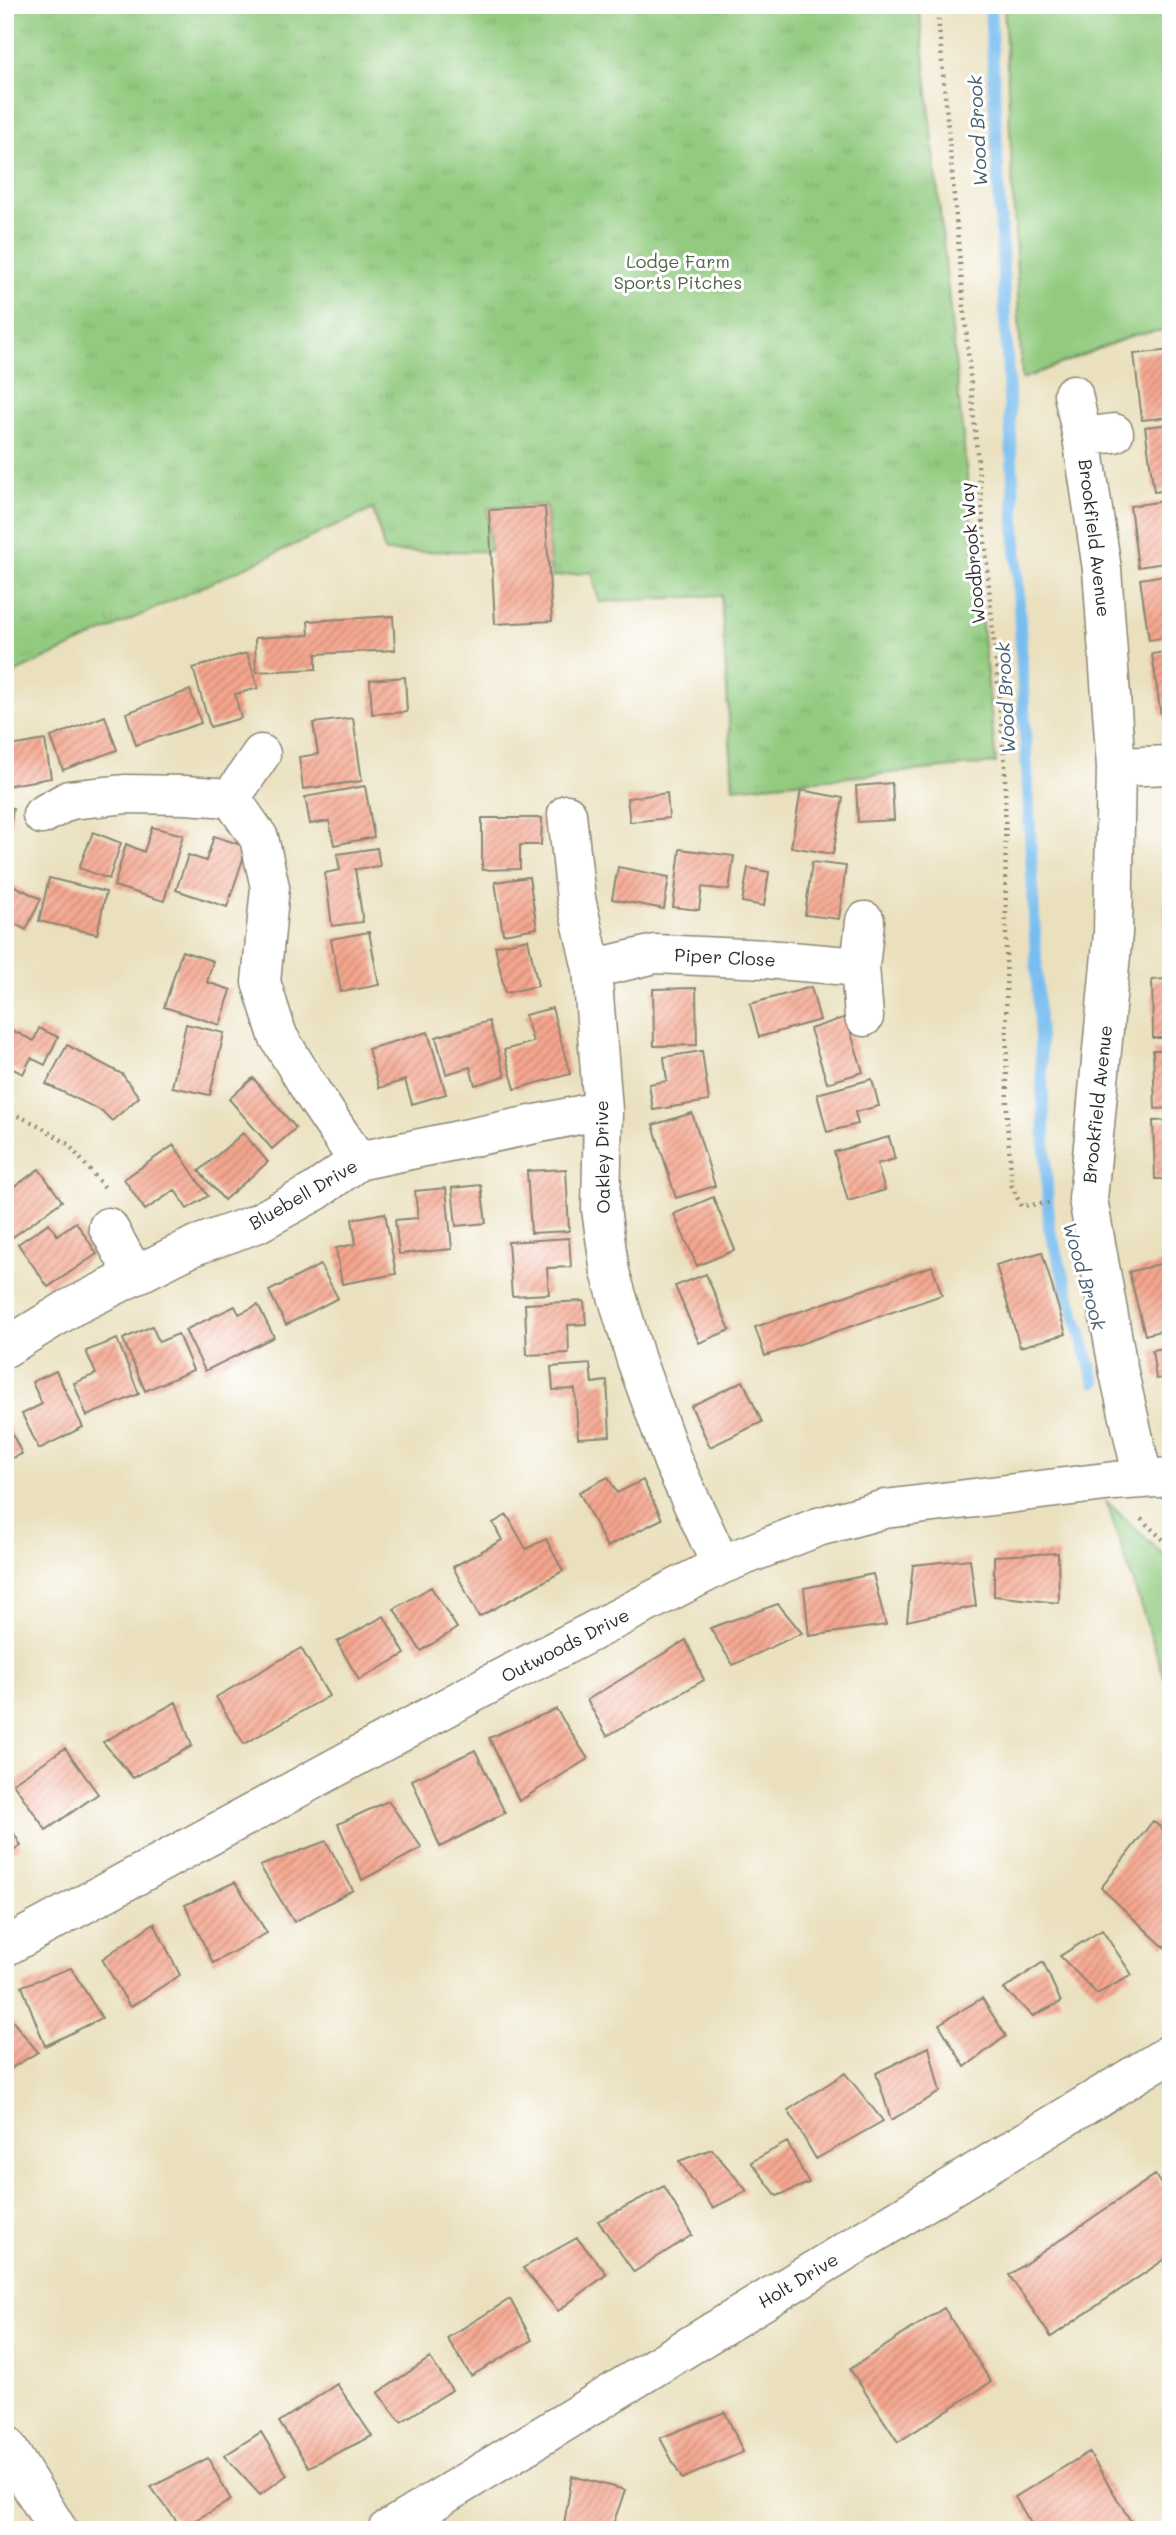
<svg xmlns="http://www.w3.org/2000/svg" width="1176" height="2535" viewBox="0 0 1176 2535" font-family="Mali,sans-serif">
  <defs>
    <pattern id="park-tufts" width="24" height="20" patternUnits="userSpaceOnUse" patternTransform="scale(1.75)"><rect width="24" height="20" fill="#92cb7f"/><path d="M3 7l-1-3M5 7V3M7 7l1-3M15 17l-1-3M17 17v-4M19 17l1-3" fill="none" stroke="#7eae6e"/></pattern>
    <pattern id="building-hatch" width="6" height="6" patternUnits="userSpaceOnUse" patternTransform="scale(1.75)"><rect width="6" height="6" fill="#f5a68e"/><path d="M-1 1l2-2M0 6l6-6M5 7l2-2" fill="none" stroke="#c78774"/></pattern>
  </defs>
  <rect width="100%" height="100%" fill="#fff"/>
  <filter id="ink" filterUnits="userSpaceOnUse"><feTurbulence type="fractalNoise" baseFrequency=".0143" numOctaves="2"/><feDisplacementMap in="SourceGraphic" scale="14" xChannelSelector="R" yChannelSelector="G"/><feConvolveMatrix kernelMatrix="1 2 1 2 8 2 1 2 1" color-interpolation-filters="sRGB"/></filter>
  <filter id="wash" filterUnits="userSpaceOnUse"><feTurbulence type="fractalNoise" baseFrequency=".00686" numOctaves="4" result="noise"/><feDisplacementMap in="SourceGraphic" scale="28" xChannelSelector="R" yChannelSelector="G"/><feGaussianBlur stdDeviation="1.57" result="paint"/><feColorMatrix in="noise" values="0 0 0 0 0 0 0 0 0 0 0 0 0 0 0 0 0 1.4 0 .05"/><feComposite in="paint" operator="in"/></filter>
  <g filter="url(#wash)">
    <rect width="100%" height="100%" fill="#eae0bd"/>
    <path fill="#92cb7f" stroke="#5e7b55" stroke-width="2" d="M1004,5H1171V329L1134,335L1022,379Z
      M1106,1501L1171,1562V1697Z"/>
    <path fill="url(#park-tufts)" stroke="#5e7b55" stroke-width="2" d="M5,5H919L996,763L733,788L721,595L599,602L592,572L551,577L546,505L488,508L490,551L385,552L373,509L5,677Z"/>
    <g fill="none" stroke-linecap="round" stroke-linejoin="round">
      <path stroke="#78bdef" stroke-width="12" d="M990,5L1049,1227L1095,1382"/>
    </g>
    <g id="blocks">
      <path fill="url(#building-hatch)" d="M1171,350V417L1142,420L1134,354Z
        M1171,424V490L1154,492L1145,427Z
        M1171,500V562L1138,567L1130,506Z
        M545,507L552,621L495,624L489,510Z
        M1171,574V637L1149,640L1140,579Z
        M393,616L395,650L316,654V669L256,672L255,638L309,635L308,621Z
        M1171,651V714L1161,716L1152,654Z
        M247,653L258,688L235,694L241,718L210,727L193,668Z
        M405,677L407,712L372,714L370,680Z
        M190,690L201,723L136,745L126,713Z
        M105,716L117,750L63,770L51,737Z
        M353,718L362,781L303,789L299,757L318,754L313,723Z
        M45,740L51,778L5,786V747Z
        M892,783L894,820L858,822L856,786Z
        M365,786L374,837L334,845L329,821L310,824L305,797Z
        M801,790L843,798L833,854L791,847Z
        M667,793L669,818L630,822L627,798Z
        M5,807L13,808L7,853H5Z
        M482,818H542L541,845H520V869L482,870Z
        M152,827L183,835L164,901L114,886L126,844L144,852Z
        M93,832L121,843L109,879L79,868Z
        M1171,832V891H1168L1166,833Z
        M214,836L247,847L227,907L176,890L188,855L206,861Z
        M377,848L380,866L355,869L363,922L332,926L325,873L340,870L337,854Z
        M680,849L734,856L729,890L702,887L699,910L673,907Z
        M812,862L846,866L839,919L805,915Z
        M618,867L669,877L664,909L612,899Z
        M748,868L769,872L764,906L742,902Z
        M529,877L537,928L503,934L495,882Z
        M49,878L106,892L97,934L39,921Z
        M5,881L41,899L26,930L5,919Z
        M1164,905H1171V963L1166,964Z
        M369,932L379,985L341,992L331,939Z
        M528,939L538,986L505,993L495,946Z
        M182,951L213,961L207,982L231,990L220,1025L164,1007Z
        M1166,979H1171V1038H1153L1152,980Z
        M811,987L820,1020L759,1037L750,1004Z
        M696,988L697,1045L654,1046L653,989Z
        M552,1008L570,1074L515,1089L504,1050L533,1042L525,1015Z
        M846,1017L863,1072L827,1083L810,1029Z
        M489,1021L505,1076L475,1085L470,1067L446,1074L436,1037Z
        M186,1024L224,1033L210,1095L172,1087Z
        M5,1027L34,1041L39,1028L58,1037L45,1065L31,1058L23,1074L5,1065Z
        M428,1032L446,1094L412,1104L405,1080L379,1088L368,1049Z
        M67,1045L122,1074L139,1097L112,1121L102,1111L46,1084Z
        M1153,1050H1171V1108L1155,1109Z
        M702,1051L709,1101L653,1110L649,1084L667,1081L664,1057Z
        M253,1078L296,1128L272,1149L229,1099Z
        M872,1079L879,1106L855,1112L858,1124L827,1132L817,1094Z
        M692,1113L715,1186L676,1198L653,1125Z
        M1171,1120V1179H1155L1153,1121Z
        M243,1133L268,1162L224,1200L199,1171Z
        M889,1137L895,1159L877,1164L885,1190L848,1201L834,1152Z
        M174,1145L208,1196L187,1209L175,1190L145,1210L124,1179Z
        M39,1169L62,1201L13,1237L5,1227V1175L14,1187Z
        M566,1169L569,1231L531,1233L527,1171Z
        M481,1185L486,1223L456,1226L452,1188Z
        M446,1188L452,1249L399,1254L395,1220L418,1218L415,1191Z
        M713,1197L735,1250L697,1266L674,1214Z
        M385,1213L396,1274L342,1284L336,1248L356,1244L352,1219Z
        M76,1222L97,1254L48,1287L18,1244L49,1223L57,1235Z
        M569,1238L571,1267L547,1268L549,1294L512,1296L508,1242Z
        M1042,1252L1066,1334L1020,1347L996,1265Z
        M1171,1261V1295L1163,1297L1171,1328L1145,1335L1129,1272Z
        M320,1265L338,1298L286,1325L269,1291Z
        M932,1266L942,1295L765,1356L755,1327Z
        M706,1274L730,1330L699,1343L675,1286Z
        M584,1301L586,1324L568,1325L569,1353L527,1355L525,1304Z
        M258,1305L274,1337L205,1371L185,1330L235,1306L239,1314Z
        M152,1326L159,1342L178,1334L193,1370L145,1391L123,1339Z
        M117,1339L139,1394L87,1416L74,1383L96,1374L86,1351Z
        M1171,1347V1377L1156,1379L1152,1350Z
        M590,1364L592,1383L607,1381L610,1436L578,1438L575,1389L553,1390L551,1367Z
        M56,1371L83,1427L39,1449L22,1414L42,1404L32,1382Z
        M743,1381L762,1422L710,1447L691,1406Z
        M5,1418L22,1454L5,1461Z
        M608,1477L617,1493L643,1480L662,1519L607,1547L579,1492Z
        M507,1515L526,1549L546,1539L563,1571L479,1617L453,1567L502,1540L493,1523Z
        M1058,1553L1059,1603L994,1596V1556Z
        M970,1559L976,1606L907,1621L913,1565Z
        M873,1574L886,1625L809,1636L804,1588Z
        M431,1587L457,1628L421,1651L394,1609Z
        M778,1604L802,1633L733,1665L710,1628Z
        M384,1616L405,1654L359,1680L337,1642Z
        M686,1640L704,1680L607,1736L587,1700Z
        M301,1648L329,1696L244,1744L216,1697Z
        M176,1702L192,1746L133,1778L103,1742Z
        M556,1709L588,1759L519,1801L489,1738Z
        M65,1748L98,1794L46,1830L13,1783Z
        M475,1750L505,1813L440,1847L412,1780Z
        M388,1801L422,1848L362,1880L338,1824Z
        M5,1817L21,1846L5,1856Z
        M1153,1821L1171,1837V1940L1164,1947L1101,1888Z
        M326,1841L353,1890L294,1922L260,1866Z
        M235,1882L267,1933L213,1963L185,1905Z
        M154,1923L180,1975L130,2007L102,1959Z
        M1102,1930L1132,1975L1097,1994L1060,1956Z
        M1043,1962L1061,2002L1033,2016L1004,1989Z
        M71,1968L102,2018L45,2046L22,1986Z
        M982,1998L1006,2036L965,2067L939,2024Z
        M5,2012L38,2052L5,2072Z
        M929,2047L940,2092L891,2120L876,2073Z
        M845,2073L883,2121L816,2159L788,2110Z
        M787,2142L809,2183L777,2196L751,2162Z
        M712,2149L747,2191L713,2208L679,2161Z
        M1155,2175L1171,2199V2255L1051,2337L1009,2275Z
        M664,2186L692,2235L634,2272L598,2221Z
        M577,2238L607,2274L558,2311L523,2268Z
        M510,2299L532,2340L471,2376L447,2338Z
        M944,2308L991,2382L898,2442L850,2369Z
        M430,2358L452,2390L401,2422L378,2393Z
        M337,2384L372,2436L309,2467L279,2422Z
        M725,2412L743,2452L682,2479L660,2438Z
        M261,2432L287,2475L260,2495L224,2456Z
        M1089,2452L1136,2530H1035L1015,2497Z
        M208,2458L231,2500L182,2528L151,2487Z
        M572,2476L625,2490L611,2530H563Z"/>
    </g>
  </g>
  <g filter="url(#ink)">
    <use href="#blocks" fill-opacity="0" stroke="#8a8674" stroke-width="2"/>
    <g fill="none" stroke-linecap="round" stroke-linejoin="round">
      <g stroke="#8a8674" stroke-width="41">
        <path id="minor" d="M1073,394L1082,437L1102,569L1116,767L1113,933L1088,1199L1119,1373L1143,1479
          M1082,437L1114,433
          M1116,767L1171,765
          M231,798L259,838L270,887L261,982L278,1036L313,1094L358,1161
          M567,814L576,899L592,969L603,1110L601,1209L610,1272L636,1360L673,1462L721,1565
          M42,815L69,800L126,794L185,795L231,798L261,754
          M592,969L655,954L767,959L860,967
          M864,1017L860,967L865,921
          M108,1227L135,1276
          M5,1348L70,1308L194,1246L256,1224L316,1191L358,1161L603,1110
          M5,1947L488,1685L721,1565L818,1527L885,1509L1114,1481L1171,1477
          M5,2444L58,2530
          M387,2530L1171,2053"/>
      </g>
      <path stroke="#8a8674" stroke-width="4.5" stroke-dasharray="2 5" stroke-linecap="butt" d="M937,5L1005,766L1007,1121L1012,1186L1021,1206L1049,1203
        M1167,5L1171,50
        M5,1110L40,1126L68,1144L105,1188
        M1141,1519L1171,1547"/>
      <use href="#minor" stroke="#fff" stroke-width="38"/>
    </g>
  </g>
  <g text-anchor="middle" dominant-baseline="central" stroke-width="6" stroke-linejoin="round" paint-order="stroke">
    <g font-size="18" fill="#4f6348" stroke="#fff">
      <text x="678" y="261">Lodge Farm<tspan x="678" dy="21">Sports Pitches</tspan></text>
    </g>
    <g font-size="18" fill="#2b2b2b" stroke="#fff">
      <text transform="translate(1095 538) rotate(83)">Brookfield Avenue</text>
      <text transform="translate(972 553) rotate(-95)">Woodbrook Way</text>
      <text transform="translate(725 957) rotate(3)">Piper Close</text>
      <text transform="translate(1097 1104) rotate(-84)">Brookfield Avenue</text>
      <text transform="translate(602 1157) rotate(-91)">Oakley Drive</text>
      <text transform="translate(303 1194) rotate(-30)">Bluebell Drive</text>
      <text transform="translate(565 1645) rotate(-27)">Outwoods Drive</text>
      <text transform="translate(798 2280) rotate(-31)">Holt Drive</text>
    </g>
    <g font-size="19" font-style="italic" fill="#465e70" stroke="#fff">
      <text transform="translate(977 131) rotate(-93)">Wood Brook</text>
      <text transform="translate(1005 698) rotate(-93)">Wood Brook</text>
      <text transform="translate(1085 1276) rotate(74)">Wood Brook</text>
    </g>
  </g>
  <rect width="1176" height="2535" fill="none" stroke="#fff" stroke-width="28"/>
</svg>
